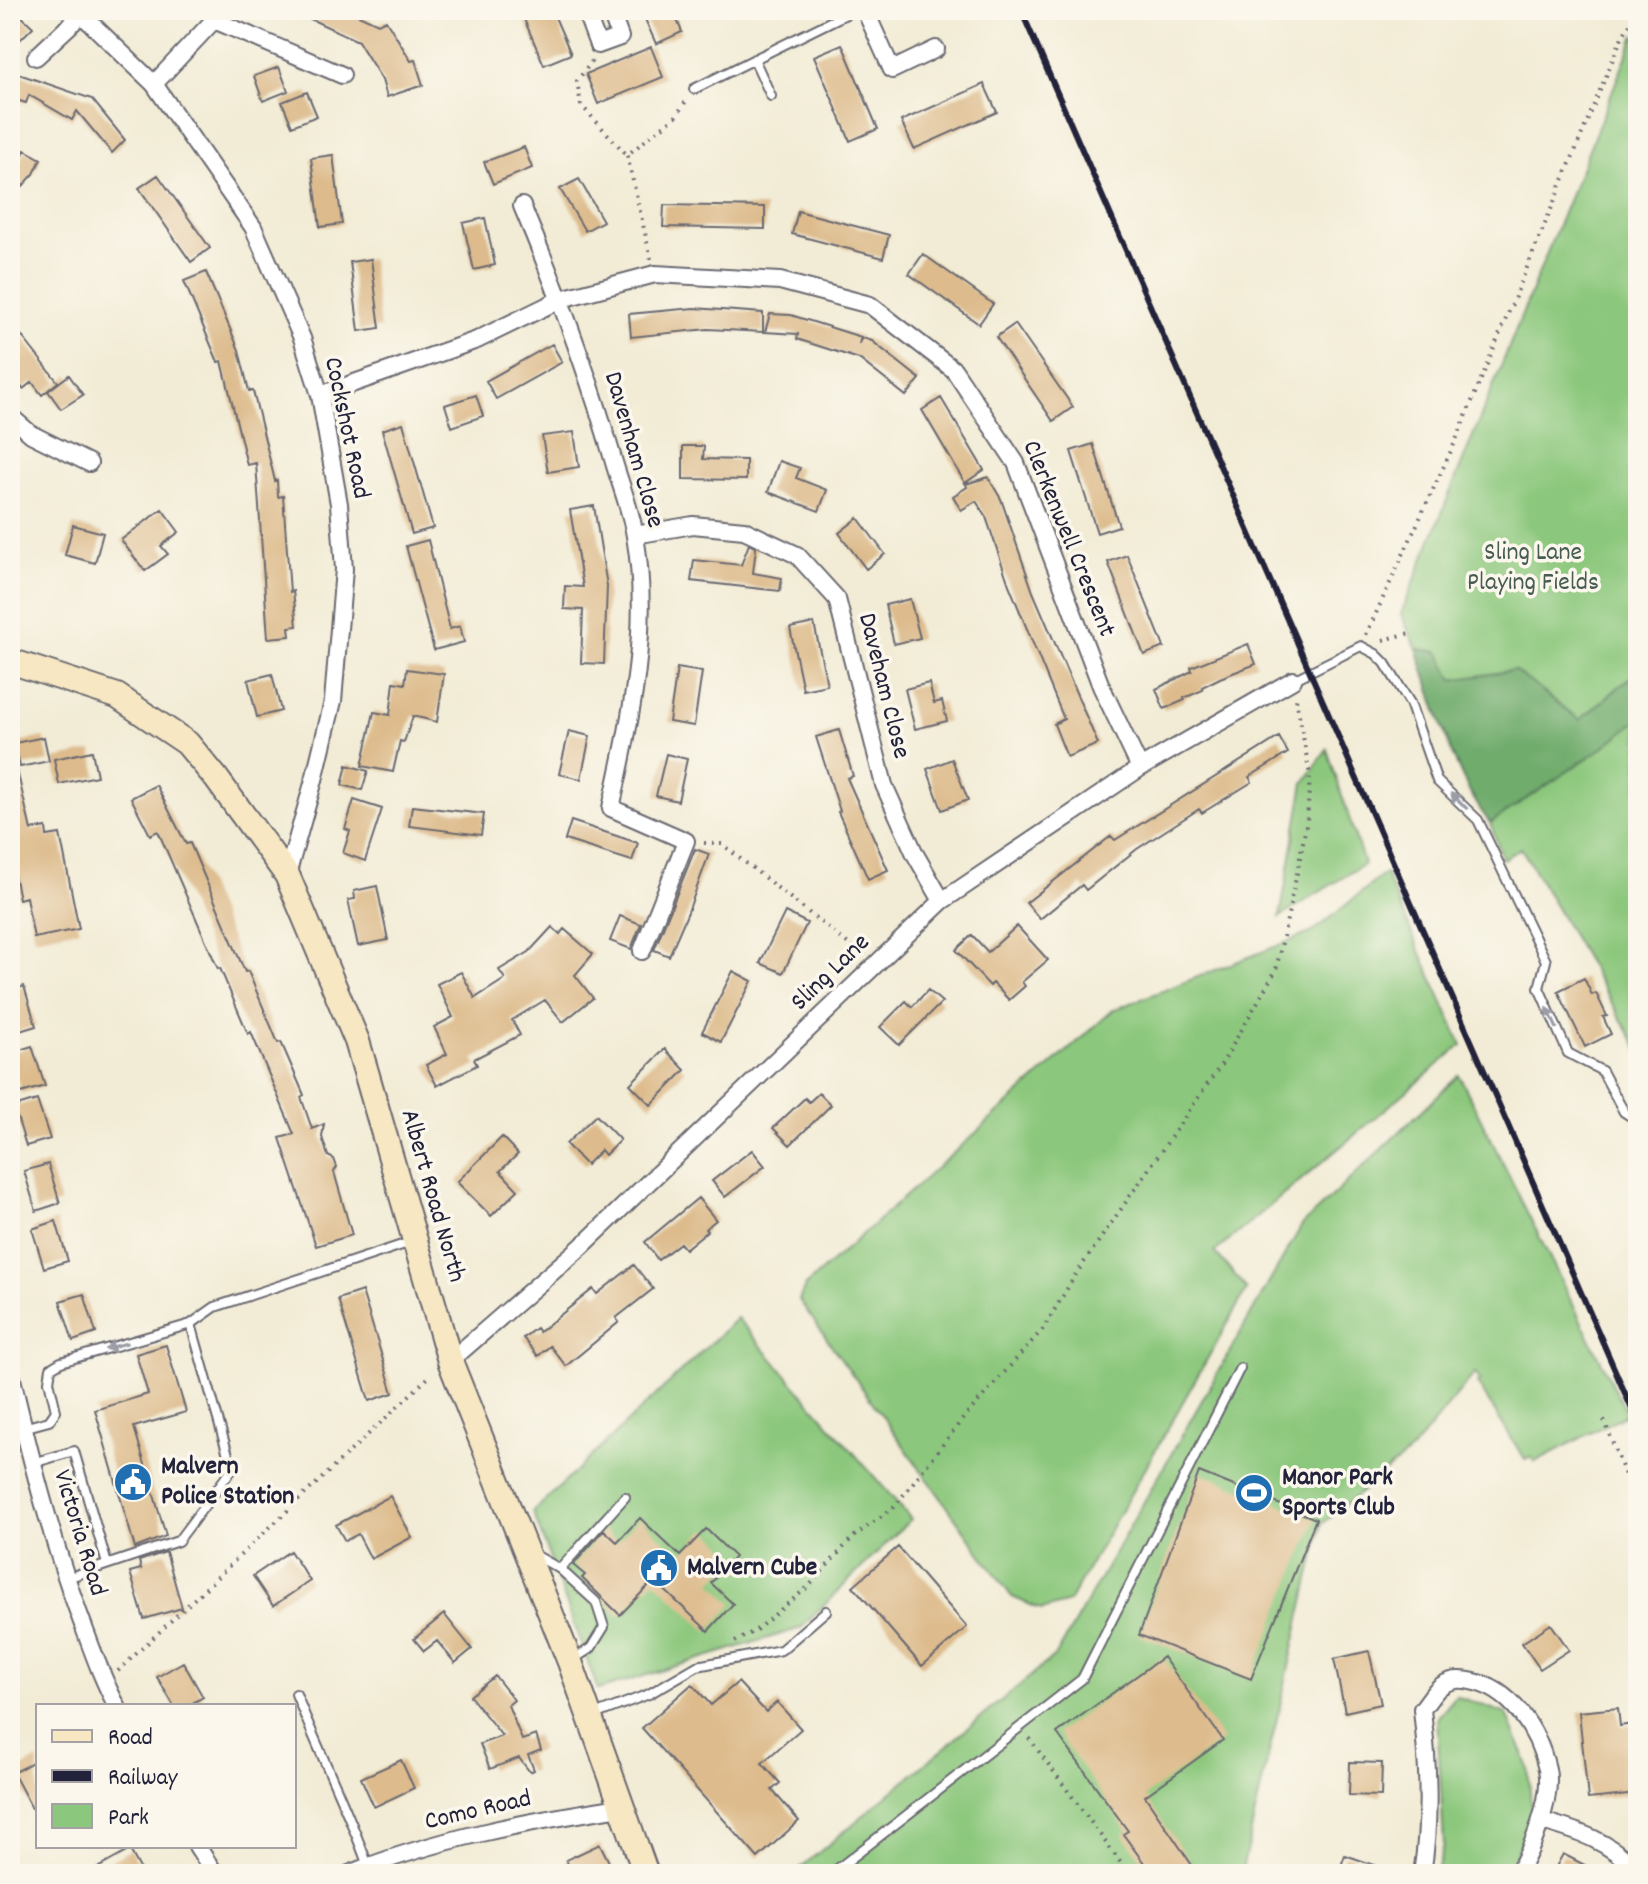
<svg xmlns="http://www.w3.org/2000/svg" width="1648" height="1884" viewBox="0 0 1648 1884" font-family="Dekko,sans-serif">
  <rect width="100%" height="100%" fill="#fbf7ec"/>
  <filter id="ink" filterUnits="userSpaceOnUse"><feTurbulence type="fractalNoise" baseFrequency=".0125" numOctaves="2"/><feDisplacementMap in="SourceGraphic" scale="16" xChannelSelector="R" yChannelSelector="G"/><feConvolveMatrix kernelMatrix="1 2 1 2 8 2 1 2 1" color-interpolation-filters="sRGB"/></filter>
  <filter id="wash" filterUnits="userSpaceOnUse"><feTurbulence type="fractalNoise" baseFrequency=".006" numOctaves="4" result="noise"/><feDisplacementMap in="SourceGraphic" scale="32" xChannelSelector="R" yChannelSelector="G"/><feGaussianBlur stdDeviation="1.8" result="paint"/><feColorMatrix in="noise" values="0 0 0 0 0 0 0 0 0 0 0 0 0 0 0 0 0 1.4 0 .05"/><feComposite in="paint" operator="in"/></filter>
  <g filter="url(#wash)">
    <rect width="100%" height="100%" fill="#f2ecd6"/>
    <path fill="#8bc77c" stroke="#56745c" stroke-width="2" d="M1635,35L1638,39V671L1580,720L1514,671L1453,680L1439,652L1417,649L1401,614Z
      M1638,720V1048L1521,848L1503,859L1490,823L1600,749Z
      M1327,749L1364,864L1280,917L1304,783Z
      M1385,873L1462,1045L1215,1252L1247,1289L1069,1602L1042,1610L1012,1597L799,1300L805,1286L1113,1010L1313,932Z
      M1459,1075L1625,1409V1415L1535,1462L1532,1457L1525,1460L1477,1383L1480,1380L1475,1373L1411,1451L1322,1524L1241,1874H793L1057,1654L1302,1225Z
      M737,1318L911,1519L801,1628L598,1690L533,1512Z
      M1456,1696L1507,1714L1528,1766L1532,1820L1506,1874H1436L1444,1845L1437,1718Z"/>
    <path fill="#70ac6c" stroke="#496754" stroke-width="2" d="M1417,649L1439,652L1453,680L1514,670L1580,720L1638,671V720L1601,749L1490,823C1452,774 1437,707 1417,649Z"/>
    <g id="blocks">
      <path fill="#ddbb8c" d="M291,10H348L378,24L386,20L411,61L415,60L423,85L387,97L382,80L358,41Z
        M520,10H552L571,54L544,65Z
        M641,10H673L682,32L656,44Z
        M18,13L33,27L19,41L10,33V21Z
        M842,44L878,129L850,141L814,56Z
        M651,47L663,77L598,104L586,74Z
        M279,67L288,91L263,101L254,76Z
        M10,71L92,99L125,140L112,153L77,111L72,120L29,95L26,103L10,98Z
        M984,84L997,112L914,149L901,121Z
        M307,92L317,116L292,126L282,102Z
        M524,147L532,168L493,184L484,162Z
        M25,150L41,159L34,174L10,200V160L17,166Z
        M333,155L342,224L320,227L311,158Z
        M158,175L210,248L191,262L139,188Z
        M579,179L603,221L585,231L560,189Z
        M664,205L765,207V229L663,227Z
        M798,211L889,235L883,258L792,234Z
        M485,218L495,265L474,270L463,223Z
        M923,254L993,304L979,324L909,274Z
        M371,259L380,328L359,331L350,262Z
        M206,272L239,350L249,391H253L275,481L277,480L278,497L283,496L290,592L293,591L297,626L289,627L290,636L268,638L256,463L247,465L222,361L218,362L184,281Z
        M694,308L763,313V332L708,329L631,337L629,314Z
        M770,314L791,315L861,337L859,344L863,338L872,341L920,379L906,396L859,359L797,339L798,334L765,332Z
        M10,321L58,382L42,395L32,382L23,389L10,373Z
        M1015,324L1073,407L1053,421L996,337Z
        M552,344L562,362L496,399L486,381Z
        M69,375L83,395L61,409L48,391Z
        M476,395L483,416L452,427L445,405Z
        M941,398L984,470L965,483L922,410Z
        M403,423L433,528L412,534L382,430Z
        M574,432L579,467L548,472L542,436Z
        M1093,444L1119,526L1097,533L1071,451Z
        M683,446H704L703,459L746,460V480L683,479Z
        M779,461L800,468L796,478L827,490L819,511L768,492Z
        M988,477L1001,499L1033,592L1098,744L1067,757L1054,724L1064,719L1009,585L986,517L976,501L961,510L953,496L967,487L966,484Z
        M594,506L607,586L604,664L581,663L583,610L564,609L565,586L583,587L570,510Z
        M162,509L179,532L161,546L168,554L145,571L121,540Z
        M858,518L885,554L866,569L839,533Z
        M73,525L103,533L95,563L65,555Z
        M428,540L450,629L460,626L464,642L434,650L406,546Z
        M749,544L756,548L753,573L782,578L780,591L691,581L694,560L741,565Z
        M1127,555L1164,647L1144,655L1108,562Z
        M910,599L920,638L894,644L885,605Z
        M814,623L827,685L803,690L790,628Z
        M1248,644L1256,664L1220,678L1202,687L1203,690L1184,698L1185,700L1164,709L1156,689L1192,671L1191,667Z
        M677,668L702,672L694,726L669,722Z
        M407,669L444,674L437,722L413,716L404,742L400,741L393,772L362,766L374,712L390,715L394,682L405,684Z
        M272,674L281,711L257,717L248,680Z
        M929,683L934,703L942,701L947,721L915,729L905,689Z
        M839,730L853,776L847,778L888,870L868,879L838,812L840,811L816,737Z
        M569,731L590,736L581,779L559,774Z
        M44,737L49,761L20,767L15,743Z
        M1279,737L1288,753L1249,777L1252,782L1202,813L1199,809L1137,849L1086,890L1082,885L1040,919L1026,903L1111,836L1115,840Z
        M92,751L97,776L59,784L54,759Z
        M666,754L687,759L678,801L656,796Z
        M952,759L968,800L942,810L927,769Z
        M347,765L368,771L362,790L342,785Z
        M10,770H17L31,830L46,827L47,836L60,834L79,929L34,938L26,897L19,899L13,869L10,870Z
        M156,785L186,844L190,843L245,972L248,971L278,1043L281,1042L304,1095L301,1097L312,1129L324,1124L322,1137L328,1156L334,1159L337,1167L334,1172L352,1235L316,1246L280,1138L294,1134L251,1032L248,1034L220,968L218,969L158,831L150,835L131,798Z
        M354,800L382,809L365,861L343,853L350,831L345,829Z
        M412,806L484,814L481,835L409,826Z
        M571,821L638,843L632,861L565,840Z
        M695,849L709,854L688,912L669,956L654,950Z
        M377,886L388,940L358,946L348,900L355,899L354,891Z
        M785,912L807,923L783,973L760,963Z
        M620,916L641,924L631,949L610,941Z
        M1017,926L1048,960L1022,982L1025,986L1009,1000L993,983L990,986L956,950L972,935L988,952Z
        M552,927L560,934L564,929L593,954L575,975L593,998L563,1022L545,1000L512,1020L520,1035L474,1059L477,1065L437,1086L426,1065L447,1054L434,1027L453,1017L437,984L461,972L475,998L505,979L499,970L529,952Z
        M733,971L752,981L721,1042L702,1032Z
        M1584,978L1592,995L1596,993L1607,1016L1603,1017L1611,1034L1585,1047L1558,991Z
        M24,986L36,1026L13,1033L10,1024V991Z
        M928,990L942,1002L899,1045L880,1027L906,1001L912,1007Z
        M32,1046L45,1086L21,1093L10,1053Z
        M665,1049L685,1070L651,1105L630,1084Z
        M819,1093L831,1105L790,1145L773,1128L805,1098L809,1102Z
        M37,1100L50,1139L26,1146L14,1107Z
        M596,1115L620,1140L605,1155L601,1150L586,1165L566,1144Z
        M502,1137L518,1154L500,1171L518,1190L491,1216L457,1182Z
        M752,1150L765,1166L725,1197L712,1181Z
        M48,1164L60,1203L36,1211L24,1171Z
        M698,1198L716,1220L705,1229L707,1231L685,1249L680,1243L658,1260L645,1242Z
        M56,1221L68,1261L44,1268L32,1229Z
        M634,1265L653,1289L616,1318L619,1322L566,1366L550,1346L538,1356L523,1338L536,1328L539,1332L593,1289L597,1294Z
        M362,1291L393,1393L369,1401L338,1299Z
        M84,1294L96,1333L73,1341L60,1301Z
        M166,1345L186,1412L134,1427L166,1536L135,1548L95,1410L148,1394L136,1354Z
        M1199,1472L1316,1519L1251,1679L1139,1635Z
        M390,1496L412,1537L371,1559L358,1534L345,1541L336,1525Z
        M640,1518L680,1556L706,1529L735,1557L711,1583L733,1604L708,1631L654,1580L620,1615L582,1578L585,1575L573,1565L604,1530L617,1542Z
        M898,1547L967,1627L922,1666L853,1586Z
        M290,1551L310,1581L273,1606L253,1576Z
        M166,1552L182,1608L144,1619L130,1572L141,1569L139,1561Z
        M444,1614L472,1649L455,1663L437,1641L424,1651L414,1639Z
        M1551,1624L1569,1650L1540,1669L1522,1643Z
        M1369,1651L1381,1704L1345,1712L1334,1659Z
        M1163,1657L1223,1740L1145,1796L1198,1874H1152L1123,1834L1128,1831L1057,1733Z
        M183,1662L203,1697L187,1706H174L157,1677Z
        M495,1676L514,1700L508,1705L522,1740L536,1735L541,1750L528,1755L534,1770L530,1772L519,1758L490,1769L480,1744L502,1736L470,1696Z
        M738,1682L766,1712L777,1702L801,1729L762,1763L780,1783L772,1790L799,1821L758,1858L642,1728L692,1684L711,1705Z
        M1618,1708L1620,1726L1632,1724L1638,1794L1588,1799L1579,1712Z
        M38,1759V1820L13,1773Z
        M401,1760L414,1788L374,1807L361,1778Z
        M1350,1762L1382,1763L1381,1796L1349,1795Z
        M600,1844L615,1874H573L566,1860Z
        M130,1850L143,1874H87Z
        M1563,1854L1602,1874H1552Z
        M1345,1855L1392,1871V1874H1338Z"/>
    </g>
  </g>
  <g filter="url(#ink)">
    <use href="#blocks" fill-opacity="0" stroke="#6b6971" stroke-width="2"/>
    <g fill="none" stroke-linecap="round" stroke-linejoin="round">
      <g stroke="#6b6971" stroke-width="12">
        <path id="lane" d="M754,59L771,96
          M694,89L854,10
          M1293,680L1361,646L1376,654L1385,663L1410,703L1437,781L1478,820L1546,961L1539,988L1568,1053L1602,1071L1624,1112L1638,1121
          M23,1428L49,1421L56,1411L49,1381L51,1368L61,1362L191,1324
          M33,1463L74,1451L107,1564
          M535,1555L560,1569L625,1497
          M560,1569L596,1602L604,1627L591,1648L571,1661
          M67,1578L178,1541L232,1469L191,1324L215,1307L411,1242
          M296,1694C319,1752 347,1807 368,1866
          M594,1715L649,1694L697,1666L781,1650L826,1611
          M831,1874L1082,1679L1240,1368"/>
      </g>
      <g stroke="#6b6971" stroke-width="20">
        <path id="street" d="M77,10L154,84L253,227L302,338L320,395L339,504L344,569L333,701L314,780L287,875
          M585,10L598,45L620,37L610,10
          M865,10L892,70L936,49
          M214,20L342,75
          M36,57L81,15
          M154,84L214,20L219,11
          M522,206C557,289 588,373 613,459C620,484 631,510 635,536C651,627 631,720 611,808L686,841L642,951
          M320,395L477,340L561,299L655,274L780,281L870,305L954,370L1016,463L1101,686L1140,768
          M10,416L31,434L89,463
          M635,535L693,525L744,530L797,555L837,599L884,785L915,854L942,901
          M450,1361L581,1247L942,901L1140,768L1293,680
          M10,1370C29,1452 50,1535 79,1614C91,1646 101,1677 117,1706
          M1542,1821C1584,1833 1605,1840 1638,1870
          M197,1846L215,1874
          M349,1874C435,1839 529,1821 621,1807
          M1422,1874C1431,1819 1428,1765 1422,1709C1428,1702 1434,1691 1441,1686C1451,1679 1459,1679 1470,1681C1511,1688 1538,1730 1547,1769C1553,1798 1532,1850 1517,1874"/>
      </g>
      <g stroke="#6b6971" stroke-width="28">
        <path id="secondary" d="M10,661L117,696L187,743L216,778L287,875L357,1041L450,1361L570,1662L646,1874"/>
      </g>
      <path stroke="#6b6971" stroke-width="4" stroke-dasharray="2 6" stroke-linecap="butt" d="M592,61L577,81L581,105L627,155
        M651,259L627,155L676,116L686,101
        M1366,635L1456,440L1622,37L1638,11
        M1383,640L1410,633
        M704,843L722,844L861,954
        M1604,1420L1638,1509
        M735,1642L756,1630L809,1586L853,1537L894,1507L962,1420L1043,1329L1076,1274L1223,1062L1276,970L1297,873L1307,821L1310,775L1296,698
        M118,1671L431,1375
        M1029,1738L1129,1874
        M10,1873L22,1866"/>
      <use href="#lane" stroke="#fff" stroke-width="8"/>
      <use href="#street" stroke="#fff" stroke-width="16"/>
      <use href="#secondary" stroke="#f7e8c3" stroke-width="24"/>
      <path stroke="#22223b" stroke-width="6" d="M1021,10L1638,1423"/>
    </g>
    <defs><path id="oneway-solid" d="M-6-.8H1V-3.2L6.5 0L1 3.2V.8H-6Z" transform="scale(2)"/></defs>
    <g fill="#9c9ca7">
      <use href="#oneway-solid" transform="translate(1459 801) rotate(-136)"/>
      <use href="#oneway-solid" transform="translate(1552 1018) rotate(-115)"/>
      <use href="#oneway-solid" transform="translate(116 1346) rotate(164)"/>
    </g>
  </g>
  <defs>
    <g id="civic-disc" transform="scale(2)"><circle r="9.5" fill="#1f6fb2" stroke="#fbf7ec"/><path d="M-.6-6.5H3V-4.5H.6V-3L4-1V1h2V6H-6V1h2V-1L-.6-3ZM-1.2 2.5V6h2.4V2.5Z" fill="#fff"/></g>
    <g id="stadium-disc" transform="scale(2)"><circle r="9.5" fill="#1f6fb2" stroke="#fbf7ec"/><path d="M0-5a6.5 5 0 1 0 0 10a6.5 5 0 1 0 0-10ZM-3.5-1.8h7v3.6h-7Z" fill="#fff"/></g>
  </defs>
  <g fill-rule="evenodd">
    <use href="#civic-disc" x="133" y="1482"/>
    <use href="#stadium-disc" x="1254" y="1493"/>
    <use href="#civic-disc" x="659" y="1568"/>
  </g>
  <g text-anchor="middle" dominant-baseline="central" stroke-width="7" stroke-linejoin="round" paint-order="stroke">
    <g font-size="26" fill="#22223b" stroke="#fbf7ec">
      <text transform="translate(346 428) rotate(78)">Cockshot Road</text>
      <text transform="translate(633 450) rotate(74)">Davenham Close</text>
      <text transform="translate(1068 539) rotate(68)">Clerkenwell Crescent</text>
      <text transform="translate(883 686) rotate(76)">Daveham Close</text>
      <text transform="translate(831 973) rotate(-44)">Sling Lane</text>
      <text transform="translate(432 1196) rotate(74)">Albert Road North</text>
      <text transform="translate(79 1533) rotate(73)">Victoria Road</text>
      <text transform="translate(478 1811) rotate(-13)">Como Road</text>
    </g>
    <g font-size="26" fill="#475c52" stroke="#fbf7ec">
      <text x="1533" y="553">Sling Lane<tspan x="1533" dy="30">Playing Fields</tspan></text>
    </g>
    <g font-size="26" font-weight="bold" fill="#22223b" stroke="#fbf7ec" text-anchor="start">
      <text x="161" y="1467">Malvern<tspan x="161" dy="30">Police Station</tspan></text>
      <text x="1282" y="1478">Manor Park<tspan x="1282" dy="30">Sports Club</tspan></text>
      <text x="687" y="1568">Malvern Cube</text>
    </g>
  </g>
  <rect width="1648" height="1884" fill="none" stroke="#fbf7ec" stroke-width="40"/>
  <rect x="36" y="1704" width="260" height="144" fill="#fbf7ec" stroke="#a4a2a5" stroke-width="2"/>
  <rect x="52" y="1730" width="40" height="12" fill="#f7e8c3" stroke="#a4a2a5" stroke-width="2"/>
  <text x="108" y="1744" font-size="24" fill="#22223b">Road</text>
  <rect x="52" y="1770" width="40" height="12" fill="#22223b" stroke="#a4a2a5" stroke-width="2"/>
  <text x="108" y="1784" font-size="24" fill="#22223b">Railway</text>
  <rect x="52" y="1804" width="40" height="24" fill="#8bc77c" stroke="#a4a2a5" stroke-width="2"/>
  <text x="108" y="1824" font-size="24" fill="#22223b">Park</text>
</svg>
